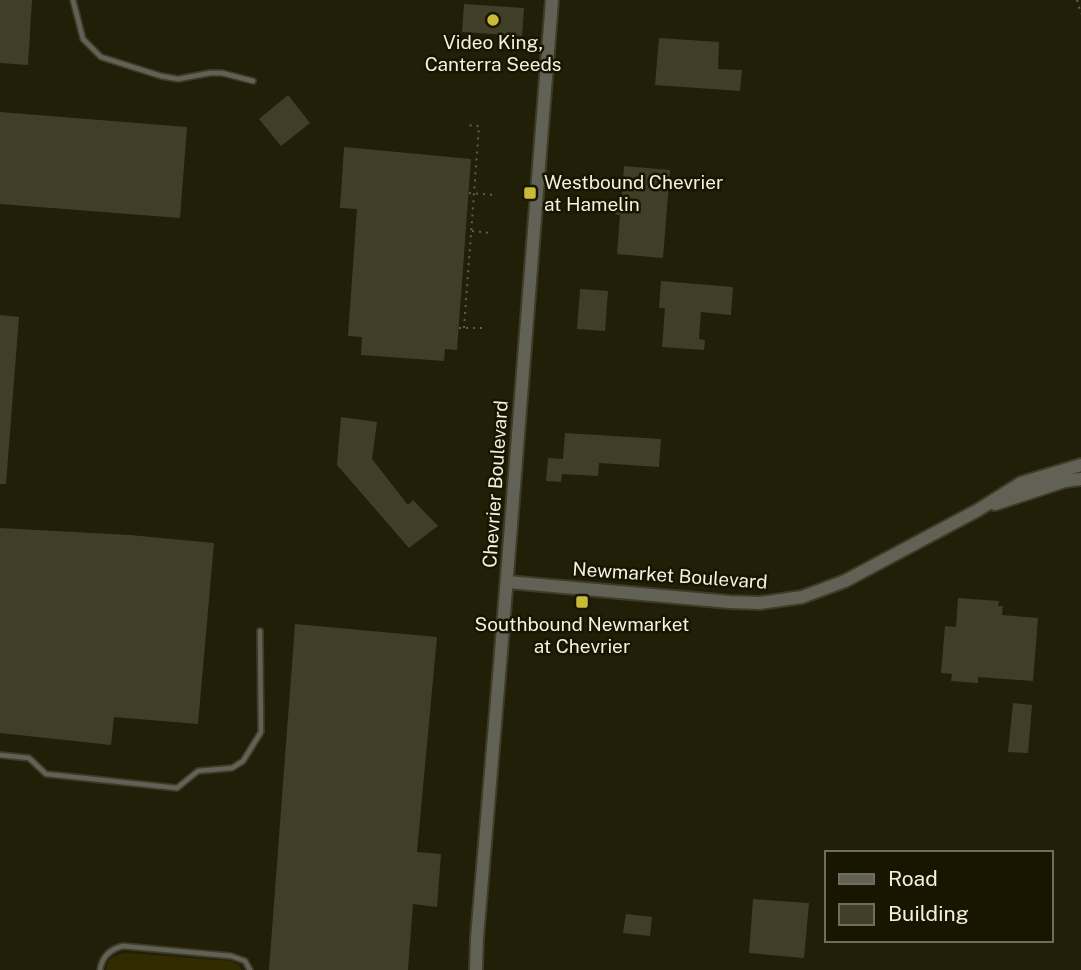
<svg xmlns="http://www.w3.org/2000/svg" width="1081" height="970" viewBox="0 0 1081 970" font-family="'Public Sans',sans-serif">
  <rect width="100%" height="100%" fill="#211f08"/>
  <path fill="#312c00" d="M127,953L230,961L237,964L242,970H106C107,958 115,954 127,953Z"/>
  <path fill="#413e27" d="M0,0H32L28,65L0,63Z
    M464,4L524,8L522,36L462,32Z
    M659,38L719,42L718,69L742,70L740,91L655,85Z
    M288,95L310,123L281,146L259,119Z
    M0,112L187,127L180,218L0,204Z
    M344,147L471,159L457,350L445,349L444,361L361,355L362,337L348,336L357,209L340,208Z
    M624,166L670,170L663,258L617,254L620,215L615,214L616,206H621Z
    M661,281L733,287L731,315L701,312L699,339L705,340L704,350L662,347L665,308H659Z
    M580,289L608,291L605,331L577,329Z
    M0,315L19,317L6,484H0Z
    M341,417L377,422L372,459L408,505L413,500L438,526L409,548L337,465Z
    M565,433L661,439L659,467L599,463L598,476L562,474L561,482L546,481L548,458L563,459Z
    M0,528L130,535L214,543L198,724L114,717L111,745L0,733Z
    M958,598L999,601L998,606H1003L1002,615L1038,618L1033,681L978,677V683L951,681L952,674L941,673L945,626L956,627Z
    M295,624L437,637L417,852L441,854L437,907L413,904L408,970H269Z
    M1013,703L1032,705L1028,753L1008,752Z
    M753,899L809,903L804,958L749,953Z
    M626,914L652,917L650,936L623,933Z"/>
  <g fill="none" stroke-linecap="round" stroke-linejoin="round">
    <g stroke="#3e3c27" stroke-width="8">
      <path id="service" d="M73,0L83,39L101,57L161,76L178,79L210,73H222L253,81
        M0,755L29,758L46,774L177,788L198,771L232,768L243,761L261,732L260,631
        M100,970C102,957 110,949 123,946L231,956L245,961L250,970"/>
    </g>
    <g stroke="#3e3c27" stroke-width="16">
      <path id="tertiary" d="M995,504L1065,481L1081,479
        M507,582L730,602L760,603L802,597L845,581L978,510L1021,483L1081,465
        M476,970L477,938L502,640L552,0"/>
    </g>
    <path stroke="#615f4b" stroke-width="2" stroke-dasharray="2 5" stroke-linecap="butt" d="M1077,0L1081,14
      M469,193L494,195
      M472,231L491,233
      M459,328H484
      M464,328L479,126L466,125"/>
    <use href="#service" stroke="#626156" stroke-width="4.5"/>
    <use href="#tertiary" stroke="#626156" stroke-width="12"/>
  </g>
  <g fill="#c9ba3a" stroke="#181501" stroke-width="2.5">
    <circle cx="493" cy="20" r="7"/>
    <rect x="523" y="186" width="14" height="14" rx="3.5"/>
    <rect x="575" y="595" width="14" height="14" rx="3.5"/>
  </g>
  <g text-anchor="middle" dominant-baseline="central" stroke-width="5" stroke-linejoin="round" paint-order="stroke">
    <g font-size="19" fill="#f2f1e2" stroke="#181501">
      <text x="493" y="42">Video King,<tspan x="493" dy="22">Canterra Seeds</tspan></text>
      <text x="544" y="182" text-anchor="start">Westbound Chevrier<tspan x="544" dy="22">at Hamelin</tspan></text>
      <text x="582" y="624">Southbound Newmarket<tspan x="582" dy="22">at Chevrier</tspan></text>
    </g>
    <g font-size="19" fill="#f2f1e2" stroke="#181501">
      <text transform="translate(495 484) rotate(-86)">Chevrier Boulevard</text>
      <text transform="translate(670 575) rotate(4)">Newmarket Boulevard</text>
    </g>
  </g>
  <rect x="825" y="851" width="228" height="91" fill="#181501" stroke="#6f6d5b" stroke-width="2"/>
  <rect x="839" y="874" width="35" height="10" fill="#626156" stroke="#6f6d5b" stroke-width="2"/>
  <text x="888" y="886" font-size="21" fill="#f2f1e2">Road</text>
  <rect x="839" y="904" width="35" height="21" fill="#413e27" stroke="#6f6d5b" stroke-width="2"/>
  <text x="888" y="921" font-size="21" fill="#f2f1e2">Building</text>
</svg>
